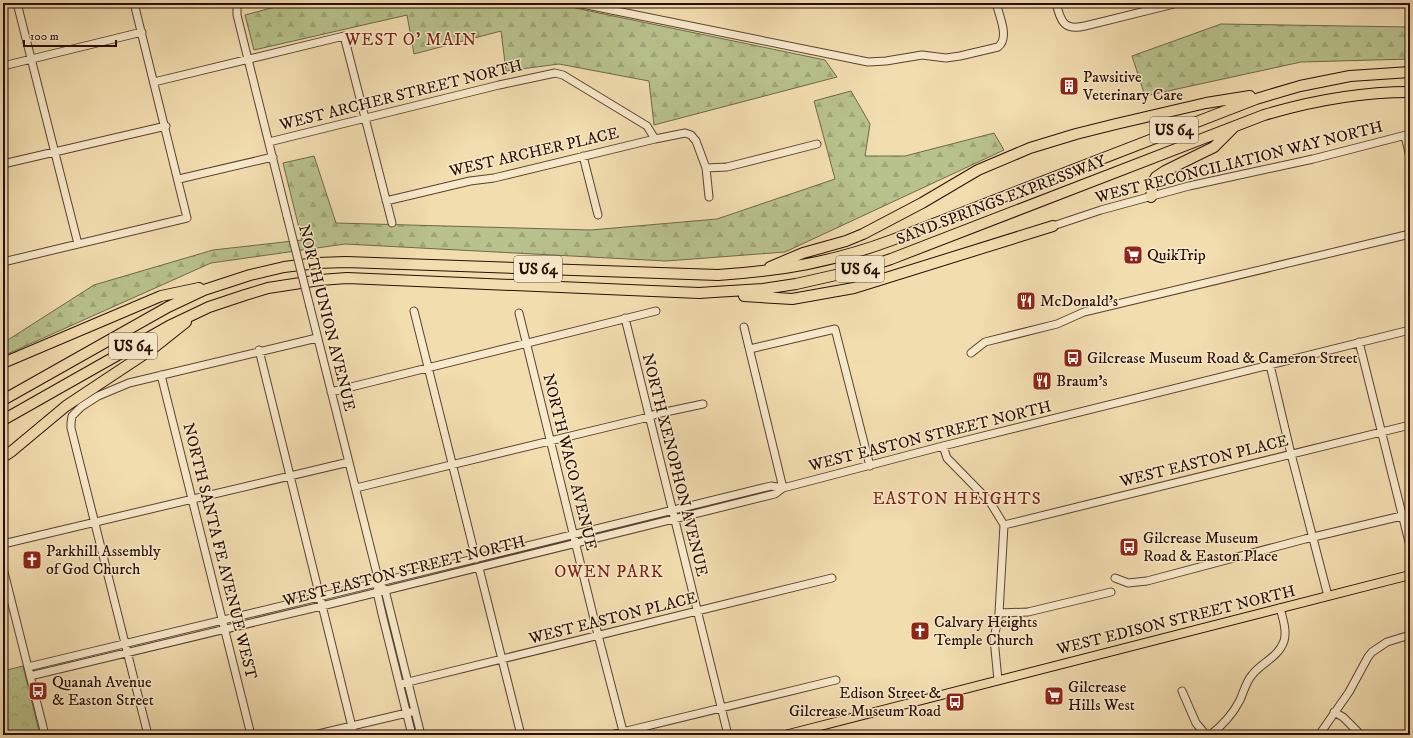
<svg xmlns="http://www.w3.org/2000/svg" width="1413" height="738" viewBox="0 0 1413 738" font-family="'IM FELL DW Pica',serif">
  <defs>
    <pattern id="forest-firs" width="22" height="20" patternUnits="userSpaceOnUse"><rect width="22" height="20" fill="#b8c28c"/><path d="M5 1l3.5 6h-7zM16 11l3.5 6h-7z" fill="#9ea677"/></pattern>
    <pattern id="park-crowns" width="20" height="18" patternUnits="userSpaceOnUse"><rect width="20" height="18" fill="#b8c28c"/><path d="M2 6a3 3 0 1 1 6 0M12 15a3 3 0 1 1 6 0" fill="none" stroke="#9ea677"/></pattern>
  </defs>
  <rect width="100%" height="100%" fill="#f2ddaf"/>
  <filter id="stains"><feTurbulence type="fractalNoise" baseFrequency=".005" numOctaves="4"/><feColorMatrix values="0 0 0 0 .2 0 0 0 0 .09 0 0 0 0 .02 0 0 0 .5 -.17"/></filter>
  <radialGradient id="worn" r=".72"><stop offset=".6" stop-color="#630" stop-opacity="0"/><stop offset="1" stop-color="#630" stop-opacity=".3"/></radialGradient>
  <path fill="url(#forest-firs)" stroke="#706848" d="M276,3H551L825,60L837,77L654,125L649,81L559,64L506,71L501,31L414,54L407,15L254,50L245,15L275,7Z
    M1221,24L1410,27V59L1301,62L1145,96L1132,56Z
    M851,91L870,124L865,156H905L994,133L1004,150L785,252L666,261L345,244L211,263L3,356V343L94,285L213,250L302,240L283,163L314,156L336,223L591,230L717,219L835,179L814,101Z"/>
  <path fill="url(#park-crowns)" stroke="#706848" d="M23,666L40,735H3V671Z"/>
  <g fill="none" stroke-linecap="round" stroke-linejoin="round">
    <g stroke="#5a422f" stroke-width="9">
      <path id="minor" d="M17,3L78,244
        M237,3V15L287,216
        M577,3L868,62L886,61L922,55L946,58L960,56L998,47C1010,38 999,15 996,3
        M1056,3C1061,21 1063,31 1085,26L1178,3
        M3,66L142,32
        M154,82L344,36L392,223
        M1405,136L1410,157
        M269,142L499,85L555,73L563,75L647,126L655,139
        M583,156L598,215
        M3,164L166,126
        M706,168L727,167L817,144
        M179,179L273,157
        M386,201L470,181L494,178L655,139L685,133L691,135L696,141L706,168L709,197
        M1053,226L1101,210L1189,186L1313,159L1410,134
        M3,262L187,218L134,3
        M310,307L379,582L377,592L382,614L412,735
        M414,311L476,559
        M519,313L598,635L624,735
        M625,318L728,735
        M744,327L783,488
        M1359,342L1410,546
        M750,349L835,329L870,466
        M259,350L354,735
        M971,353L985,342L1057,324L1084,312L1410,234
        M1270,365L1291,454L1328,596
        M161,375L251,735
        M331,392L656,311
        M943,446L947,458L990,502L1004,525L999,613L994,639L998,680
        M356,488L649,417L656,414L703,404
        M1004,525L1410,425
        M3,544L349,462
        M3,568L45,735
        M479,568L521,735
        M1115,578L1128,583L1147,581L1305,539L1410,514
        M382,587L385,590L421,735
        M999,613L1028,612L1111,592
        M28,667L327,595L771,486L783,488L943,446L1410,330
        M30,676L330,604L775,494L783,488
        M400,684L832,578
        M1182,691L1196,723L1206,735
        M1334,712L1343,717L1361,735
        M148,735L71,428V423L72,416L81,407L98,396L129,383L317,338
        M314,735L411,712
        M610,735L836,680
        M1210,735C1223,725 1233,714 1240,700C1244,691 1246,682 1252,675C1262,662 1278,658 1284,641C1287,631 1283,619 1280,608
        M1319,735L1349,692L1368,657L1372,652L1387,642L1410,635"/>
    </g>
    <g stroke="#270e04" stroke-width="10">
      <path id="major" d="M785,735L1410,575"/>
    </g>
    <g stroke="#270e04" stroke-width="12">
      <path id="highway" d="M1151,197L1153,182L1156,177L1165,171L1214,147L1234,127
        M770,267L803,253L846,241L863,234L922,203L978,170L1030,148L1076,134L1116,124L1206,103L1250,96
        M744,296L792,299L854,288L1053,226
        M3,363L161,296L199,288
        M3,400L168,307L204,290L250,275L284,267L317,263L346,262L718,275C780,271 833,262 892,240L1256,99L1300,86L1350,76L1410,72
        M3,420L169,326L209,307L245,295L268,288L320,280L347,278L699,293L714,292L763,289L796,284L858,270L891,259L1264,115C1311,101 1361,92 1410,92
        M3,457L12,451L66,406L152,349L186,322"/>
    </g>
    <use href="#minor" stroke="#f7e9cb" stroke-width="7"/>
    <use href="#major" stroke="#f2ddaf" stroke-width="8"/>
    <use href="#highway" stroke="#f2ddaf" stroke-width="10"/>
    <g stroke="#5a422f" stroke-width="9" stroke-linecap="butt">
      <path id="minor-bridge" d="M287,216L310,307"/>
    </g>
    <use href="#minor-bridge" stroke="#f7e9cb" stroke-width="7"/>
  </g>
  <defs>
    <g id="building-square" transform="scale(1)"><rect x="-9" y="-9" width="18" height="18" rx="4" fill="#8f2418" stroke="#f7e9cb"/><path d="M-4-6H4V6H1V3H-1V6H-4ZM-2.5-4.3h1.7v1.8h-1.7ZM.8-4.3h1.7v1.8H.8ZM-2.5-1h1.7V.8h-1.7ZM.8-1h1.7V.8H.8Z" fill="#fff"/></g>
    <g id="supermarket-square" transform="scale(1)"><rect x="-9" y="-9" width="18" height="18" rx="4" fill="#8f2418" stroke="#f7e9cb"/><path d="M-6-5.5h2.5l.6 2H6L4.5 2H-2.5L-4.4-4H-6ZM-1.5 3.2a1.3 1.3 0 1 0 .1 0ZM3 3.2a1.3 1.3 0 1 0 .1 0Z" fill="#fff"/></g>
    <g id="restaurant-square" transform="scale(1)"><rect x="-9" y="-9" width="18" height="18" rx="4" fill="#8f2418" stroke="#f7e9cb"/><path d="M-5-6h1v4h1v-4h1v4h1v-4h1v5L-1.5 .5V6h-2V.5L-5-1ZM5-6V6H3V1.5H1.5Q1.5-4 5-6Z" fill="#fff"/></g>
    <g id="bus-square" transform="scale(1)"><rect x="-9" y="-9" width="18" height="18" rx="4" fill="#8f2418" stroke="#f7e9cb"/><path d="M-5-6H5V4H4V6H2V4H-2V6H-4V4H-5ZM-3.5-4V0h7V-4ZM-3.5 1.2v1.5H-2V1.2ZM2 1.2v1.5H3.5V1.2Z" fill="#fff"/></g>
    <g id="church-square" transform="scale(1)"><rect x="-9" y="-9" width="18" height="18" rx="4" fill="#8f2418" stroke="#f7e9cb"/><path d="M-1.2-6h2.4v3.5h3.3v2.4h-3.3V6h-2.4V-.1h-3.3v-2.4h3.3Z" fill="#fff"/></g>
  </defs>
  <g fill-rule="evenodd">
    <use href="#building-square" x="1069" y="86"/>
    <use href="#supermarket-square" x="1133" y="255"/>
    <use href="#restaurant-square" x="1026" y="301"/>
    <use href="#bus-square" x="1073" y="358"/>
    <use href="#restaurant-square" x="1042" y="381"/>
    <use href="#bus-square" x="1129" y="547"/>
    <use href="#church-square" x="32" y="560"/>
    <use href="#church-square" x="920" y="631"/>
    <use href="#bus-square" x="38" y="691"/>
    <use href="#supermarket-square" x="1054" y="696"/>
    <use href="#bus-square" x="955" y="702"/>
  </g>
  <g text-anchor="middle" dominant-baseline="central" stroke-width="3" stroke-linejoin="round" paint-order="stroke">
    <g fill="#f7e9cb" stroke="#655040" stroke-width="1">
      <rect x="1150" y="117" width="48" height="26" rx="3"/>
      <rect x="514" y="256" width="48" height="26" rx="3"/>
      <rect x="836" y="256" width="48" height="26" rx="3"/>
      <rect x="109" y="333" width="48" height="26" rx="3"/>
    </g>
    <g font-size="15" font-weight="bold" fill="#270e04">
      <text x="1174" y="130">US 64</text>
      <text x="538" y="269">US 64</text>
      <text x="860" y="269">US 64</text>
      <text x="133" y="346">US 64</text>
    </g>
    <g font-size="16" fill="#270e04" stroke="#f7e9cb" text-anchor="start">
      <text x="1083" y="77">Pawsitive<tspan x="1083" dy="18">Veterinary Care</tspan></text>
      <text x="1147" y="255">QuikTrip</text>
      <text x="1040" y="301">McDonald's</text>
      <text x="1087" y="358">Gilcrease Museum Road &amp; Cameron Street</text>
      <text x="1056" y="381">Braum's</text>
      <text x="1143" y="538">Gilcrease Museum<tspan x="1143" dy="18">Road &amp; Easton Place</tspan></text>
      <text x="46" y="551">Parkhill Assembly<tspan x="46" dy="18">of God Church</tspan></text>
      <text x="934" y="622">Calvary Heights<tspan x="934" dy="18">Temple Church</tspan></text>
      <text x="52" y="682">Quanah Avenue<tspan x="52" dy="18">&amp; Easton Street</tspan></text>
      <text x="1068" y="687">Gilcrease<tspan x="1068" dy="18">Hills West</tspan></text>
      <text x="941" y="693" text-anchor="end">Edison Street &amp;<tspan x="941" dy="18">Gilcrease Museum Road</tspan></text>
    </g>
    <g font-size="16" fill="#270e04" stroke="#f7e9cb">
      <text transform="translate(401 95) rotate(-14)">WEST ARCHER STREET NORTH</text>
      <text transform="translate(534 152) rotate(-13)">WEST ARCHER PLACE</text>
      <text transform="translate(1239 162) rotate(-14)">WEST RECONCILIATION WAY NORTH</text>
      <text transform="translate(1001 200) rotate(-21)">SAND SPRINGS EXPRESSWAY</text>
      <text transform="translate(327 318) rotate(76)">NORTH UNION AVENUE</text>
      <text transform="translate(930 436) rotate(-14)">WEST EASTON STREET NORTH</text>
      <text transform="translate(1204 461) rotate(-14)">WEST EASTON PLACE</text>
      <text transform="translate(570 462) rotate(76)">NORTH WACO AVENUE</text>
      <text transform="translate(675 465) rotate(76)">NORTH XENOPHON AVENUE</text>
      <text transform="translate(220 551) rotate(76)">NORTH SANTA FE AVENUE WEST</text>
      <text transform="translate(404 571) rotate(-14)">WEST EASTON STREET NORTH</text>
      <text transform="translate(613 618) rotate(-14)">WEST EASTON PLACE</text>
      <text transform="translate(1176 620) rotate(-14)">WEST EDISON STREET NORTH</text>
    </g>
    <g font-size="17" letter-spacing="1" fill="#7a1f14" stroke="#f7e9cb">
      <text x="411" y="40">WEST O' MAIN</text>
      <text x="957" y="499">EASTON HEIGHTS</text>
      <text x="609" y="572">OWEN PARK</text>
    </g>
  </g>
  <rect width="1413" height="738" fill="none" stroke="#f2ddaf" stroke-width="16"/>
  <rect x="4" y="4" width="1405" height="730" fill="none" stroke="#270e04" stroke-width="2"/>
  <rect x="8" y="8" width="1397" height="722" fill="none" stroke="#270e04"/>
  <path d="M24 40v6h92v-6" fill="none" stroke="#270e04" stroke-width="2"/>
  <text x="30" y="40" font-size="12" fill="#270e04" stroke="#f7e9cb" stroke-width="3" paint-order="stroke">100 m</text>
  <rect width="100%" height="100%" filter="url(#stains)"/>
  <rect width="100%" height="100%" fill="url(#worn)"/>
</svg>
